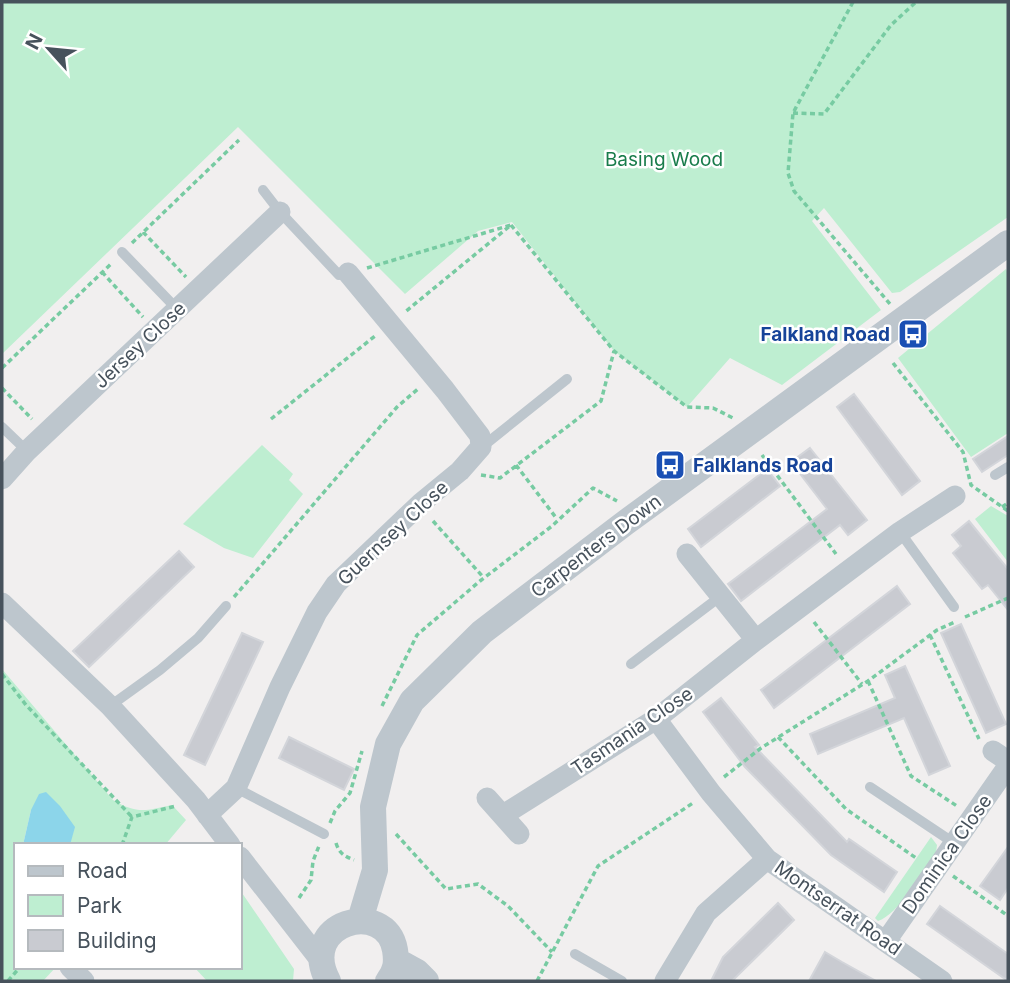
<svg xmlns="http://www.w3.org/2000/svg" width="1010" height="983" viewBox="0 0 1010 983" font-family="Inter,sans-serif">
  <rect width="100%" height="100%" fill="#f1efef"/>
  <path fill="#beeed1" d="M2,2H1008V217L900,292L892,293L824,208L812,221L881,310L782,385L730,358L687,407L614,351L512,222L478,231L405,294L238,127L2,354Z
    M1006,269L1008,273V433L971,457L898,358Z
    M262,445L293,474L289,480L303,494L253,558L224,548L183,524Z
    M991,506L1008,516V562L975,519Z
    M2,669L113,800C137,814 145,811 172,805L186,820L165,845H70L31,810L23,845H16V967H56L43,981H2Z
    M931,837L937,845L936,853C923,871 898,915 878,921L875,918Z
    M240,890L294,969L293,981H207L194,967H240Z"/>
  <path fill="#8cd5ea" d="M46,792L60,806L75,827L70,845H23L31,810L39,794Z"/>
  <path fill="#c9cbd1" stroke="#d3d5da" stroke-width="2" d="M854,394L920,481L902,495L837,407Z
    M1008,436V455L982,472L973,459Z
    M810,448L867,520L848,535L840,525L741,601L728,584L827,509L791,462Z
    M767,469L780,486L701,547L688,529Z
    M969,521L1008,569V610L988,585L982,589L953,553L961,546L952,535Z
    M179,551L194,567L89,667L73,651Z
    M897,586L910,604L774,708L761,690Z
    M961,624L1006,724L986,733L941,633Z
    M242,633L263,642L205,765L184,755Z
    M905,666L950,766L929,775L904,718L818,754L810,734L895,698L885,675Z
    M721,698L759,745L755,747L847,842L849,839L897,872L884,892L831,855L745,767L703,712Z
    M289,737L354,769L344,790L279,758Z
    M1008,847V888L1000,900L980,886Z
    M778,903L794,920L732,981H711L723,957Z
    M940,906L1008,954V981L927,924Z
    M825,952L842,962L876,981H809Z"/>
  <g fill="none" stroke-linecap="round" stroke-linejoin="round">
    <path stroke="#77cba2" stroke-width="3.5" stroke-dasharray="5 3.5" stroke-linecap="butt" d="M853,2L793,113L788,173L794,191L890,304
      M793,113L824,114L891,25L916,2
      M511,225L614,351L687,407L713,408L733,418
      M143,232L186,277
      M132,243L239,140
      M367,268L511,225L405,312
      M102,272L143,317
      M893,363L963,452L971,485L1008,511
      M2,368L112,263
      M2,388L32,419
      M271,419L375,336
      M762,455L836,554
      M516,465L557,519
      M481,475L500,478L601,401L614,351
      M1002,507L1008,503
      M433,521L484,578
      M234,597L397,407L419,388
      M965,617L1008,598
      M814,622L862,684
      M930,635L979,739
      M2,674L26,705L132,817
      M868,681L911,776L957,806
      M382,706L417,635L480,581L552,526L593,488L617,501
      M778,737L846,809L916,858
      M724,777L761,748L868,681L937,630L955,622
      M330,823L335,811L350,793L362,751
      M396,834L446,889L478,884L508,906L552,952
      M336,843C339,853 344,856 354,860
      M122,845L132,817L176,806
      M953,876L1008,916
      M299,898L311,880L313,861L319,846
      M8,981L20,967
      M537,981L598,866L693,803"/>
    <path stroke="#bdc6cd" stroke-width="10" d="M263,190L280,212L339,275
      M122,252L177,309
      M2,427L27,451
      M482,447L567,379
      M995,475L1008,467
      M900,532L954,607
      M631,664L721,596
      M110,706L160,670L198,638L226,606
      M870,787L954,843
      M236,788L324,834
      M575,954L622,981"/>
    <path stroke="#bdc6cd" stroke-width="21" d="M2,479L27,451L280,212
      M687,554L756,640
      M2,603L110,706L196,800L230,845
      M656,719L711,793L767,859L942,981
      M993,751L1008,761
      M487,798L519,834
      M207,815L236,788L280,687L317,612L336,584L421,503L460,471L481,447L480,436L445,390L348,273
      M503,815L656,719L756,640L900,532L955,496
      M240,857L321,961
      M886,941L1008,766
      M70,967L84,981
      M665,981L706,913L767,859"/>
    <path stroke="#bdc6cd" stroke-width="26" d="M360,920L375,870L373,807L388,744L412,701L482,632L625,523L1008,243
      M397,961L417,972L426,981
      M328,981C297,922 386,898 395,950C397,962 396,971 388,981"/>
  </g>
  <defs>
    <g id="bus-square" transform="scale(1.575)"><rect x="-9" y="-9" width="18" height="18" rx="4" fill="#1a4fb4" stroke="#fff"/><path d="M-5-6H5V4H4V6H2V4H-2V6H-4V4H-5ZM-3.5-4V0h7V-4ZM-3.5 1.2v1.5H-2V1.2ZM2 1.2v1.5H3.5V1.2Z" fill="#fff"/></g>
  </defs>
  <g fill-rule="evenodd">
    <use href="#bus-square" x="913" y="334"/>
    <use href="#bus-square" x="670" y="465"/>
  </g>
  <g text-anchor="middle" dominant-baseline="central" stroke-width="5" stroke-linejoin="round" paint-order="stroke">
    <g font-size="19" fill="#197c4b" stroke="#fff">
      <text x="664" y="159">Basing Wood</text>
    </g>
    <g font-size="19" font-weight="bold" fill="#164399" stroke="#fff" text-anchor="end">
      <text x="890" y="334">Falkland Road</text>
      <text x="693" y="465" text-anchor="start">Falklands Road</text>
    </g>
    <g font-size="19" fill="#47525c" stroke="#fff">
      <text transform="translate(140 345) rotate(-43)">Jersey Close</text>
      <text transform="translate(393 533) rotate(-43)">Guernsey Close</text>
      <text transform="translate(596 546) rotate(-37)">Carpenters Down</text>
      <text transform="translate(632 731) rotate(-34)">Tasmania Close</text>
      <text transform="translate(947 854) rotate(-55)">Dominica Close</text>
      <text transform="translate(838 908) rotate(35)">Montserrat Road</text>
    </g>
  </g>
  <rect width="1010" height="983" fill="none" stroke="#47525c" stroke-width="7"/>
  <rect x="14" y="843" width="228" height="126" fill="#ffffff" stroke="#b5babe" stroke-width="2"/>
  <rect x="28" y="866" width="35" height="10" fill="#bdc6cd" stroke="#b5babe" stroke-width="2"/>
  <text x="77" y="878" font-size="21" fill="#47525c">Road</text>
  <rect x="28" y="895" width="35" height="21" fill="#beeed1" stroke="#b5babe" stroke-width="2"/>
  <text x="77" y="913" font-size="21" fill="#47525c">Park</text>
  <rect x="28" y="930" width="35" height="21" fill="#c9cbd1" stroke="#b5babe" stroke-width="2"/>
  <text x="77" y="948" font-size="21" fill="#47525c">Building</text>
  <g transform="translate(49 49) rotate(297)" stroke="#ffffff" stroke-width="5" paint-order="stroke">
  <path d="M0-5L12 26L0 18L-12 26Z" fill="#47525c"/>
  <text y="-10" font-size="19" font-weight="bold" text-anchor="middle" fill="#47525c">N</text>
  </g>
</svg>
